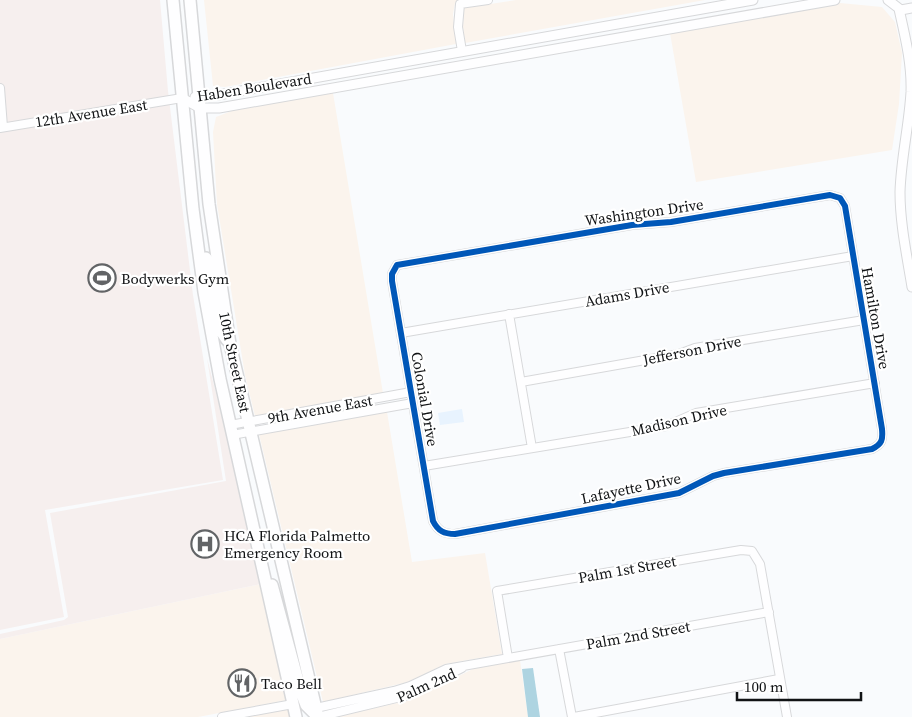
<svg xmlns="http://www.w3.org/2000/svg" width="912" height="717" viewBox="0 0 912 717" font-family="'Source Serif 4',serif">
  <rect width="100%" height="100%" fill="#f9fbfd"/>
  <path fill="#fbf4ed" d="M204,0H460L455,3L453,14L456,44L225,87L213,86Z
    M516,0H705L465,43L463,27L464,8Z
    M840,3L882,7L895,22L902,53L899,104L892,150L696,182L670,33Z
    M333,93L383,393L255,416L245,375L217,204L213,132L216,117L234,110Z
    M387,412L412,562L485,553L502,654L445,664L408,682L323,702L259,434Z
    M261,584L287,700L198,717H0V639Z
    M520,660L528,717H336L410,700L477,667Z
    M289,709L291,717H245Z"/>
  <path fill="#f6efee" d="M0,0H160L168,91L193,295L223,480L45,510L64,617L0,630Z
    M207,358L230,448L261,584L0,639V634L64,620L68,617L50,513L226,481Z"/>
  <path fill="#e8f3fe" d="M462,409L464,422L440,425L438,413Z"/>
  <path fill="#aed4e1" d="M533,668L540,717H528L522,669Z"/>
  <g fill="none" stroke-linecap="round" stroke-linejoin="round">
    <g stroke="#d7d8da" stroke-width="10">
      <path id="minor" d="M462,51L458,27L460,4L488,0
        M0,88L3,127
        M0,128L182,98
        M830,195L840,198L845,206L882,429C883,440 882,444 872,449L724,473L713,476L679,493L455,534C444,534 438,531 433,521L392,281V274L397,265L632,225L671,222Z
        M509,314L532,448
        M401,333L853,256
        M521,382L679,354L695,348L864,320
        M230,425L411,392
        M232,435L413,403
        M424,466L666,426L696,413L875,383
        M559,649L572,717
        M508,658L497,591L741,550L752,551L760,564L787,717
        M316,708L394,691L410,686L446,669L769,612
        M222,717L293,704
        M318,717L409,695L462,668
        M574,717L779,679"/>
    </g>
    <g stroke="#d7d8da" stroke-width="11">
      <path id="tertiary" d="M888,0L901,10L912,8
        M899,9C905,36 912,64 911,92C909,126 901,158 900,192C900,224 907,256 912,287
        M195,97L218,95L753,0
        M182,98L200,108H219L835,0"/>
    </g>
    <g stroke="#d7d8da" stroke-width="14">
      <path id="primary" d="M173,0L193,209L204,292L220,379L296,717
        M190,0L209,204L230,344L318,717
        M206,258L219,328L227,340
        M272,585L301,692L306,705L316,715"/>
    </g>
    <use href="#minor" stroke="#fefeff" stroke-width="8"/>
    <use href="#tertiary" stroke="#fefeff" stroke-width="9"/>
    <use href="#primary" stroke="#fefeff" stroke-width="11"/>
    <g stroke="#fff" stroke-width="9">
      <path id="cycleway" d="M830,195L840,198L845,206L882,429C883,440 882,444 872,449L724,473L713,476L679,493L455,534C444,534 438,531 433,521L392,281V274L397,265L632,225L671,222Z"/>
    </g>
    <use href="#cycleway" stroke="#0057b8" stroke-width="6"/>
  </g>
  <defs>
    <g id="stadium-ring" transform="scale(1.4375)"><circle r="9.5" fill="#fff" stroke="#626466" stroke-width="1.5"/><path d="M0-5a6.5 5 0 1 0 0 10a6.5 5 0 1 0 0-10ZM-3.5-1.8h7v3.6h-7Z" fill="#626466"/></g>
    <g id="hospital-ring" transform="scale(1.4375)"><circle r="9.5" fill="#fff" stroke="#626466" stroke-width="1.5"/><path d="M-5-5h3v3.5h4V-5h3V5h-3V1.5h-4V5h-3Z" fill="#626466"/></g>
    <g id="restaurant-ring" transform="scale(1.4375)"><circle r="9.5" fill="#fff" stroke="#626466" stroke-width="1.5"/><path d="M-5-6h1v4h1v-4h1v4h1v-4h1v5L-1.5 .5V6h-2V.5L-5-1ZM5-6V6H3V1.5H1.5Q1.5-4 5-6Z" fill="#626466"/></g>
  </defs>
  <g fill-rule="evenodd">
    <use href="#stadium-ring" x="102" y="278"/>
    <use href="#hospital-ring" x="205" y="544"/>
    <use href="#restaurant-ring" x="242" y="683"/>
  </g>
  <g text-anchor="middle" dominant-baseline="central" stroke-width="4.5" stroke-linejoin="round" paint-order="stroke">
    <g font-size="15" fill="#111315" stroke="#fff">
      <text transform="translate(254 87) rotate(-9)">Haben Boulevard</text>
      <text transform="translate(91 113) rotate(-9)">12th Avenue East</text>
      <text transform="translate(644 212) rotate(-8)">Washington Drive</text>
      <text transform="translate(627 294) rotate(-10)">Adams Drive</text>
      <text transform="translate(876 318) rotate(80)">Hamilton Drive</text>
      <text transform="translate(692 350) rotate(-11)">Jefferson Drive</text>
      <text transform="translate(235 362) rotate(78)">10th Street East</text>
      <text transform="translate(425 399) rotate(80)">Colonial Drive</text>
      <text transform="translate(320 409) rotate(-10)">9th Avenue East</text>
      <text transform="translate(679 420) rotate(-13)">Madison Drive</text>
      <text transform="translate(631 488) rotate(-12)">Lafayette Drive</text>
      <text transform="translate(627 569) rotate(-10)">Palm 1st Street</text>
      <text transform="translate(638 635) rotate(-10)">Palm 2nd Street</text>
      <text transform="translate(426 685) rotate(-24)">Palm 2nd</text>
    </g>
    <g font-size="15" fill="#111315" stroke="#fff" text-anchor="start">
      <text x="121" y="278">Bodywerks Gym</text>
      <text x="224" y="535">HCA Florida Palmetto<tspan x="224" dy="17">Emergency Room</tspan></text>
      <text x="261" y="683">Taco Bell</text>
    </g>
  </g>
  <path d="M737 692v8h124v-8" fill="none" stroke="#111315" stroke-width="2.5"/>
  <text x="744" y="692" font-size="15" fill="#111315" stroke="#ffffff" stroke-width="4" paint-order="stroke">100 m</text>
</svg>
